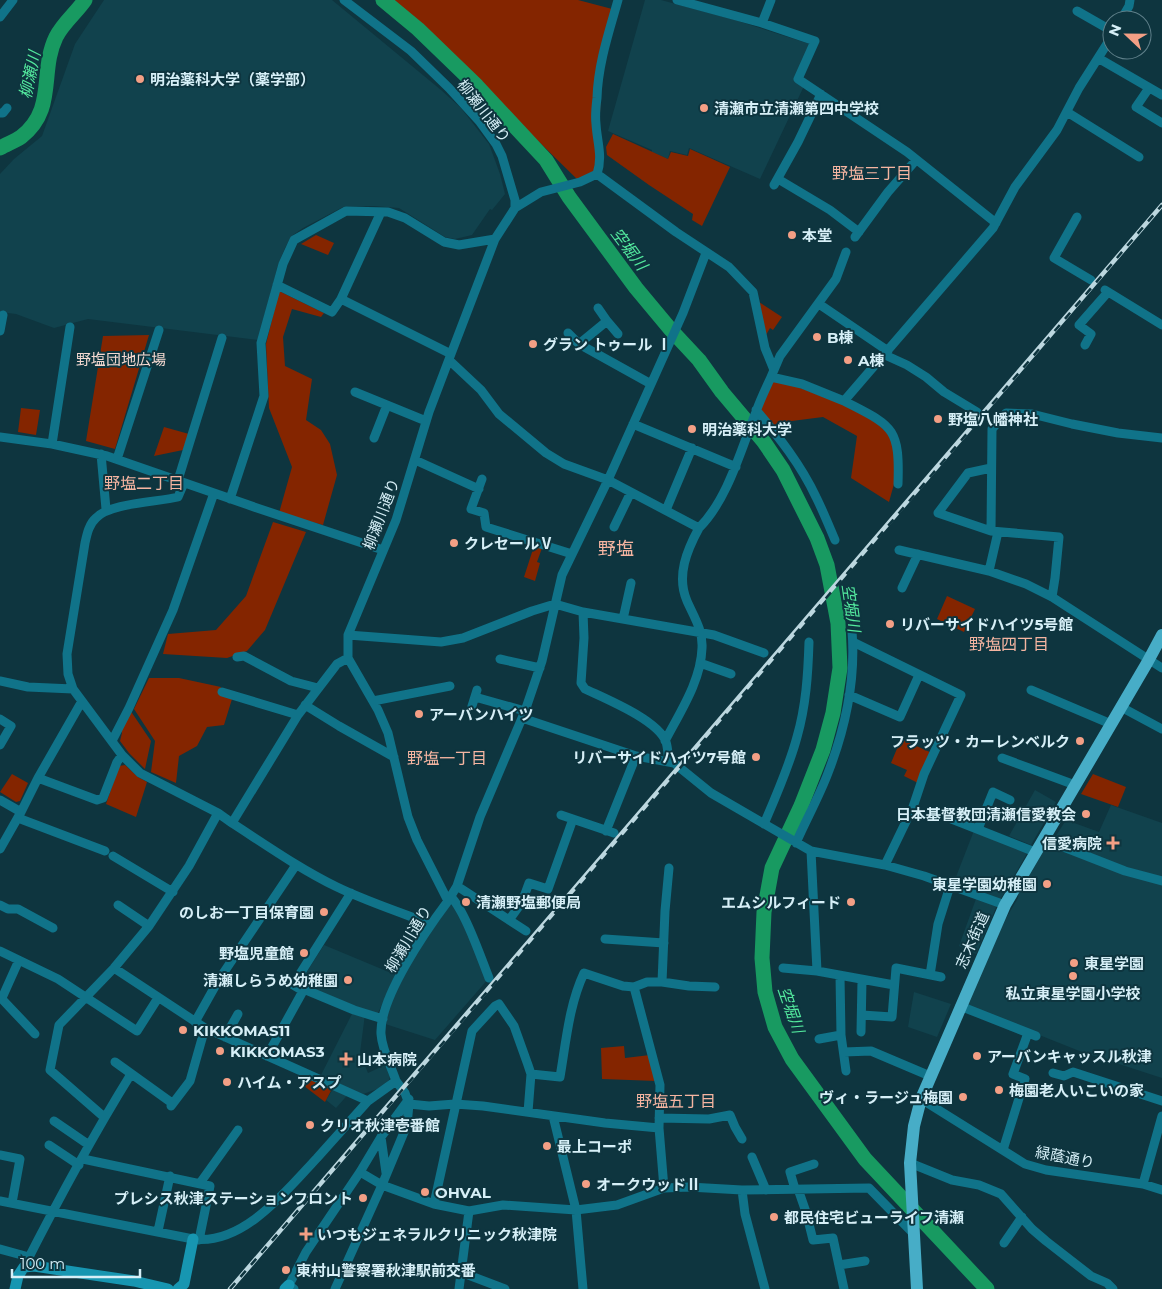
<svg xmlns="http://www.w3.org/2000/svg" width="1162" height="1289" viewBox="0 0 1162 1289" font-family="Montserrat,'Noto Sans JP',sans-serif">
  <rect width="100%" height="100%" fill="#0e353f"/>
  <path fill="#11424d" d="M104,0H332L441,90L461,108L489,144L500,174L505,194L492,210L490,209L472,235L455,239L445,237L399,208L373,206L343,207L303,228L293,235L285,248L278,265L258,340L88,319L54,328L16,314L0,312V174L14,159L42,136L75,44Z
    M645,0H661L735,20L810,44L795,79L804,86L760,179L689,148L687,155L670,151L668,159L652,152V150L608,131Z
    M1035,790L1056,802L1031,845L1009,836Z
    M1111,805L1162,823V877L1108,862L1054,839L1066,820L1099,832Z
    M975,828L1029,850L1000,900L954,882Z
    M1048,841L1162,883V1078L1082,1052L966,1006L1005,920L1018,898L1019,890Z
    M977,896L998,903L976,954L959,946Z
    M450,905L458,906L489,978L435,1040L382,1023L403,971Z
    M324,945L396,975L377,1015L313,992L299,984Z
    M914,992L951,1004L937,1037L908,1027Z
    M354,1010L365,1014L360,1053L368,1073L385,1065L390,1077L389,1080L383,1087L363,1094L352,1090L336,1108L326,1100L337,1083L321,1075Z"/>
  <path fill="#842500" d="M394,0H578L616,10L603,52L597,174L580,182Z
    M613,134L668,159L671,152L688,156L690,149L730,167L702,226L692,220L693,214L649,185L607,155L606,147Z
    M316,235L334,243L328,255L301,244Z
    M279,291L324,313L321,317L292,309L283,337L285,366L312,379L306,420L321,430L330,444L337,475L323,525L279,513L292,467L269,408L266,344Z
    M759,302L782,317L773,330L770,328L766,335Z
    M149,335L115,449L86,441L103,336Z
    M771,377L867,413L896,442L894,484L889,502L851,478L857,436L823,417L784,422L774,432L756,410Z
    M21,408L40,410L36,435L18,432Z
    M164,427L189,434L183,450L154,456Z
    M273,522L306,532L265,630L247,651L227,658L163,654L168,634L216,630L246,596Z
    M534,546L542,548L537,562L540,563L535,581L524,577Z
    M947,596L975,609L964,632L937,619Z
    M149,678H179L221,687L219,694L232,699L224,725L207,727L197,746L179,756L176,783L151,772L155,741L134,709Z
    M130,710L151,741L145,769L129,753L120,741L122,733L121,730Z
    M901,739L934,754L920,784L904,776L907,770L891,763Z
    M125,765L138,777L147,782L136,817L106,804L119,766Z
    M12,774L28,783L20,801L16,802L0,792Z
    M1093,774L1126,787L1118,807L1081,794Z
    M624,1046L625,1058L650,1055L657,1081L602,1079L601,1048Z
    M308,1076L333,1087L325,1102L304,1086Z"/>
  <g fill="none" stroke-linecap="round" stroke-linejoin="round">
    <path stroke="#189a61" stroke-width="15" d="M383,0L418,29L477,86L546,160L569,197L636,288L671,330L699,360L722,392L764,442L783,470L817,538L827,565L838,623L840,668L833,713L823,750L801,806L772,868L764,912L762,958L765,992L775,1027L792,1059L865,1159L987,1289
      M0,148C7,144 15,141 21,137C57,109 39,72 56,37C63,23 76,13 85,0"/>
    <path stroke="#107389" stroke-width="9" d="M344,0L411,51L449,88L480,122L496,144L502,156L515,200V208L495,239L451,354L429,412L396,520L348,635V658L378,710L388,733L408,817L417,840L448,901C427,929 379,998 381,1034C382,1050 391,1066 396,1081
      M677,0L762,23L815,41L798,79L907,152L996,223
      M1077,11L1112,31
      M0,17L13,0
      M1121,20L1129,6L1130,0
      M762,23L771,0
      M1098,58L1162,95
      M1149,88L1136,107L1162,123
      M1067,112L1139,157
      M0,113H3L7,108
      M597,174L676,232L729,267L753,292L765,348L774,370L771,377
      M778,179L830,210L859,232
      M774,185L798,142L821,94
      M515,208L541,192L580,182L597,174C603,156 597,142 596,124C595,116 596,106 597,98C598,64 609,32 618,0
      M1077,217L1054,258L1091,280
      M855,237L888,192L916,160
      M277,285L332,312L341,299L451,354
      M1105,290L1162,325
      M341,299L381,212
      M819,304L888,351
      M607,321L618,334
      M0,331L3,315
      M568,333L579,344L651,384
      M579,344L607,321L598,308
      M1085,345L1091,334L1079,325L1108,292
      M885,355L907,365L926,377L944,392L977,412
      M449,360L481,390L499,414L546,453L564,464L608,480L683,313L706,253
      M774,370L780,356L836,279L846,252
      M355,392L426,421
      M844,401C892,426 900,426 898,484
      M756,410C779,437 801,465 816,497C823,511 829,526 835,540
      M633,424L736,467
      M0,437L52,444L107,456L260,509L383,550
      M374,438L387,405
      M52,444L70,327
      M101,454L106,509
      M117,459L159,330
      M415,460L479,489
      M482,479L471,509L484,513L486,527L572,554
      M178,480L222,338
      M184,483L178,497C158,502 109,503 96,518C89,524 87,534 85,543L67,654L68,674L73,689L122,755L140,773L218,813
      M230,499L264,396L261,343L283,264L294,240L346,211L388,212L405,218L444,242L459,245L495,239
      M666,510L692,448
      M614,527L631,492
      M991,531L938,513L968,473L991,468
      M899,550L989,571L1026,584L1052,597L1162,668
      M989,571L998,532
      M902,588L918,554
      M1052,597L1055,578L1059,537L991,531L992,429L1006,413L1032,414L1072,424L1118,433L1162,438
      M583,612L584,638L581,683L585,689C606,699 658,720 666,742C668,748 668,756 669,762
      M623,619L631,583
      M348,635L441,642L463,638L532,611L555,604L583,612L714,635L764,653
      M853,642L961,695L924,774L913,807L885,865
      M237,657L244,656L291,681L318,688
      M500,659L540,668
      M700,663L731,674
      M0,681L28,687L73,689
      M1031,690L1111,724
      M222,692L298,715
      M849,695L900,717L919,675
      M475,697L525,711
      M373,701L450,686
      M305,705L339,726L394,757
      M472,706L477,690
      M1121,707L1162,729
      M522,718L636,756L674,763L711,793L811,851L885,865L924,876L1005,905
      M0,719L11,726L0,745
      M112,741L129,708L173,610L214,493
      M665,741C680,712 701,681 702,648C703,630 694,617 687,601C676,576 687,550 699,528
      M1002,758L1075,785
      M38,778L97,800L103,798L117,762L122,755
      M0,800L21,812
      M561,815L614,833
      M18,818L105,851
      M949,818L1035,852
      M232,823C266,845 300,869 337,887C366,901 396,911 426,922L430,925
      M764,824C776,796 789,767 797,737C806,706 808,674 809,642
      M978,829L993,792L1010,800
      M606,831L636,756
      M1043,839L1125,871L1162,881
      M796,843C806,820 819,797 828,773C845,729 856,680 852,631
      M0,849L21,812L38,778L82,701
      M811,851L817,971
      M113,856L173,892
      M457,886L526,931
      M451,897C465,911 481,958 489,978
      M448,901L457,886L480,817L525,711L542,661L562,575L608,480L699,528C728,499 741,449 756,412C760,400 766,388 771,377L802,384L844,401L993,228L1015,187L1057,130L1079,88L1112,36
      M0,905L8,909H18L53,928
      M118,905L149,926
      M509,920L522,902L529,883L548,889L573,819
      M605,939L664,943
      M0,951L58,979L137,1031L158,998
      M114,968L205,1028L368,1101L396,1081L405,1093L409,1104L429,1106L455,1104L483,1106L605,1123L659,1128
      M783,968L817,971L894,985
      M930,975L938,924L950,886
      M840,976L841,1035L846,1071
      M662,982L689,986L715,987
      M634,987L647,982H662L665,911L669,868
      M303,991L306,990L354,1010L383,1019
      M0,997L35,1034
      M2,998L19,960
      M960,1006L1036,1036
      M862,1015L892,1017L896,968L941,977
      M195,1022L218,981L296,865
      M861,1032L862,980
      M225,1037L238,1014
      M819,1039L841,1035
      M844,1052L871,1051L930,1076
      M267,1056L303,991L293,985L351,893
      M115,1062L172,1103
      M1053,1073L1064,1076L1073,1072L1162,1101
      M531,1074L560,1077C566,1042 569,1005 584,973L623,986L634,987L660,1085L659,1128L664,1188
      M921,1099L1025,1164L1046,1170L1143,1184L1162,1190
      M409,1104L407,1125L382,1185L434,1204L469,1211L503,1205L576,1210L617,1205L664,1188L689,1187L742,1190L869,1188L913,1233
      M171,1106L190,1081L205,1028
      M553,1116L576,1210L583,1289
      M104,1117L50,1070L59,1025L114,968L149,926L189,866L218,813L232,823L298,715L337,664L348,658
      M659,1118L709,1119L730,1115L735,1127L742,1139
      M54,1121L89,1145
      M381,1137L386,1173
      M49,1145L79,1165
      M1003,1150L1025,1079L1013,1074L1028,1033
      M0,1155L20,1159L12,1203
      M752,1157L766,1190
      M83,1159L210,1186L199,1240
      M910,1163L952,1180L979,1185L1001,1194L1032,1229L1046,1241L1091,1276L1107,1283L1113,1289
      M200,1183L238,1130
      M1143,1184L1162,1116
      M795,1189L790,1172L814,1164
      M798,1189L806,1212L813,1240L833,1238L844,1289
      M742,1190L745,1214L765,1289
      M0,1201L193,1239C243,1246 287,1190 317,1158C334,1139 351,1120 368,1101
      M434,1204L472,1031L495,1006L499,1004L514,1026L528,1065L531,1074L528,1112
      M158,1231L170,1176
      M1004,1243L1022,1217
      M0,1249L29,1257
      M839,1265L865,1261
      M24,1267C57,1202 92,1137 131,1074
      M463,1273L505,1289
      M294,1289L289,1285L306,1252L360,1172L381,1137L409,1099
      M335,1289L382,1185L360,1172
      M459,1289L469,1211"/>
    <path stroke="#1796b1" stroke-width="11" d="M15,1289L18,1276L24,1267L34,1266L134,1281L168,1289
      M178,1289L184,1284L193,1239
      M285,1289L289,1285"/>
    <path stroke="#47adc7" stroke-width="12" d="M917,1289L910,1163L914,1126L921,1099L1005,905L1147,663L1162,635"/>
    <g stroke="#bcd7df" stroke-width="4.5">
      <path id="rail" d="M230,1289C542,929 853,568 1162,205"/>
    </g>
    <use href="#rail" stroke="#0e353f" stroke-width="2.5" stroke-dasharray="8" stroke-linecap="butt"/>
  </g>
  <g fill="#f39f85" stroke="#0e353f" stroke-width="2">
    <circle cx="140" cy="79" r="5"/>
    <circle cx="704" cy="108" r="5"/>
    <circle cx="792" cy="235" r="5"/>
    <circle cx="817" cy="337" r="5"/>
    <circle cx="533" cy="344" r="5"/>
    <circle cx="848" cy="360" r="5"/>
    <circle cx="938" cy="419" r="5"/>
    <circle cx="692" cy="429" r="5"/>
    <circle cx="454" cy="543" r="5"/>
    <circle cx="890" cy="624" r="5"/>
    <circle cx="419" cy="714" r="5"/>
    <circle cx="1080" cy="741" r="5"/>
    <circle cx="756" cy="757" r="5"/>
    <circle cx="1086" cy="814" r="5"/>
    <path d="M1110.5 835.5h5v5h5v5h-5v5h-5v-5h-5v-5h5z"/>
    <circle cx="1047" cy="884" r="5"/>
    <circle cx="466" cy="902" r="5"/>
    <circle cx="851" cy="902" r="5"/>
    <circle cx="324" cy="912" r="5"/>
    <circle cx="304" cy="953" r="5"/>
    <circle cx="1074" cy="963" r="5"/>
    <circle cx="1073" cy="976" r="5"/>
    <circle cx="348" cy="980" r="5"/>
    <circle cx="183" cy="1030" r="5"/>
    <circle cx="220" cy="1051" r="5"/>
    <circle cx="977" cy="1056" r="5"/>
    <path d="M343.5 1051.5h5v5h5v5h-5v5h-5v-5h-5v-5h5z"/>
    <circle cx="227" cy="1082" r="5"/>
    <circle cx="999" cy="1090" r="5"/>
    <circle cx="963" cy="1097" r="5"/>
    <circle cx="310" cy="1125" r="5"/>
    <circle cx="547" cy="1146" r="5"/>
    <circle cx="586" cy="1184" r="5"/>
    <circle cx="425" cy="1192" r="5"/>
    <circle cx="363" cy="1198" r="5"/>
    <circle cx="774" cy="1217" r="5"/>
    <path d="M303.5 1226.5h5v5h5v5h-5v5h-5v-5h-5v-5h5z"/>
    <circle cx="286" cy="1270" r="5"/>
  </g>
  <g text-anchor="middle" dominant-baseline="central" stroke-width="4" stroke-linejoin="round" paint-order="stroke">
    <g font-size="15" font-weight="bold" fill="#d6eff7" stroke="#0e353f" text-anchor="start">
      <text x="150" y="79">明治薬科大学（薬学部）</text>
      <text x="714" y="108">清瀬市立清瀬第四中学校</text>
      <text x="802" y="235">本堂</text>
      <text x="827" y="337">B棟</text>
      <text x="543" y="344">グラン トゥール Ⅰ</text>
      <text x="858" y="360">A棟</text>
      <text x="948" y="419">野塩八幡神社</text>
      <text x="702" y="429">明治薬科大学</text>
      <text x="464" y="543">クレセールⅤ</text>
      <text x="900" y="624">リバーサイドハイツ5号館</text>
      <text x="429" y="714">アーバンハイツ</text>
      <text x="1070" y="741" text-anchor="end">フラッツ・カーレンベルク</text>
      <text x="746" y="757" text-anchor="end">リバーサイドハイツ7号館</text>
      <text x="1076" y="814" text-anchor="end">日本基督教団清瀬信愛教会</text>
      <text x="1102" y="843" text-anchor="end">信愛病院</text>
      <text x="1037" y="884" text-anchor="end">東星学園幼稚園</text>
      <text x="476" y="902">清瀬野塩郵便局</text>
      <text x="841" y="902" text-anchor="end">エムシルフィード</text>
      <text x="314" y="912" text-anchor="end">のしお一丁目保育園</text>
      <text x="294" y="953" text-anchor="end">野塩児童館</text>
      <text x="1084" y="963">東星学園</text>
      <text x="338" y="980" text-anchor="end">清瀬しらうめ幼稚園</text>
      <text x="1073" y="993" text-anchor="middle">私立東星学園小学校</text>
      <text x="193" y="1030">KIKKOMAS11</text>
      <text x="230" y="1051">KIKKOMAS3</text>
      <text x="987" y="1056">アーバンキャッスル秋津</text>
      <text x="357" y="1059">山本病院</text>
      <text x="237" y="1082">ハイム・アスプ</text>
      <text x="1009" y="1090">梅園老人いこいの家</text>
      <text x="953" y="1097" text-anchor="end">ヴィ・ラージュ梅園</text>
      <text x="320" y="1125">クリオ秋津壱番館</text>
      <text x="557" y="1146">最上コーポ</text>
      <text x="596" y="1184">オークウッドⅡ</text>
      <text x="435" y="1192">OHVAL</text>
      <text x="353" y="1198" text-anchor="end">プレシス秋津ステーションフロント</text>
      <text x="784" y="1217">都民住宅ビューライフ清瀬</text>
      <text x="317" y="1234">いつもジェネラルクリニック秋津院</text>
      <text x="296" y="1270">東村山警察署秋津駅前交番</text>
    </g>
    <g font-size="15" fill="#d6eff7" stroke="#0e353f">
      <text transform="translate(484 111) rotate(52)">柳瀬川通り</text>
      <text transform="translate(381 514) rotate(-69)">柳瀬川通り</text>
      <text transform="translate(408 939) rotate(-59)">柳瀬川通り</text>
      <text transform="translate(972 940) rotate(-66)">志木街道</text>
      <text transform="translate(1065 1157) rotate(11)">緑蔭通り</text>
    </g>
    <g font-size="15" fill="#f5d9d1" stroke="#0e353f">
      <text x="121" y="359">野塩団地広場</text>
    </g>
    <g font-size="16" font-style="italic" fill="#53e99e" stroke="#0e353f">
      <text transform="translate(30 75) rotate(-78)">柳瀬川</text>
      <text transform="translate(629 249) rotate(53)">空堀川</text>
      <text transform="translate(851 608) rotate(82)">空堀川</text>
      <text transform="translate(791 1010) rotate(71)">空堀川</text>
    </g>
    <g font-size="16" fill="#f5b5a1" stroke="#0e353f">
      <text x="872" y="173">野塩三丁目</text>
      <text x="144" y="483">野塩二丁目</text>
      <text x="1009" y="644">野塩四丁目</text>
      <text x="447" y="758">野塩一丁目</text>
      <text x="676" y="1101">野塩五丁目</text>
    </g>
    <g font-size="18" fill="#f5b5a1" stroke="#0e353f">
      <text x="616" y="549">野塩</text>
    </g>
  </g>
  <g transform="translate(1127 35) rotate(292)"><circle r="24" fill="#0e353f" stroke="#5e7f89"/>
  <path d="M0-4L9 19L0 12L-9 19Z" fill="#f39f85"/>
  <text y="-8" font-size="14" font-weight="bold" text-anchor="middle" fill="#d6eff7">N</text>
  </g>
  <path d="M12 1269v8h128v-8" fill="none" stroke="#d6eff7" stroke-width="2.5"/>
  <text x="20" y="1269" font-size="15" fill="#d6eff7" stroke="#0e353f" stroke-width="4" paint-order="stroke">100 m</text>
</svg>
